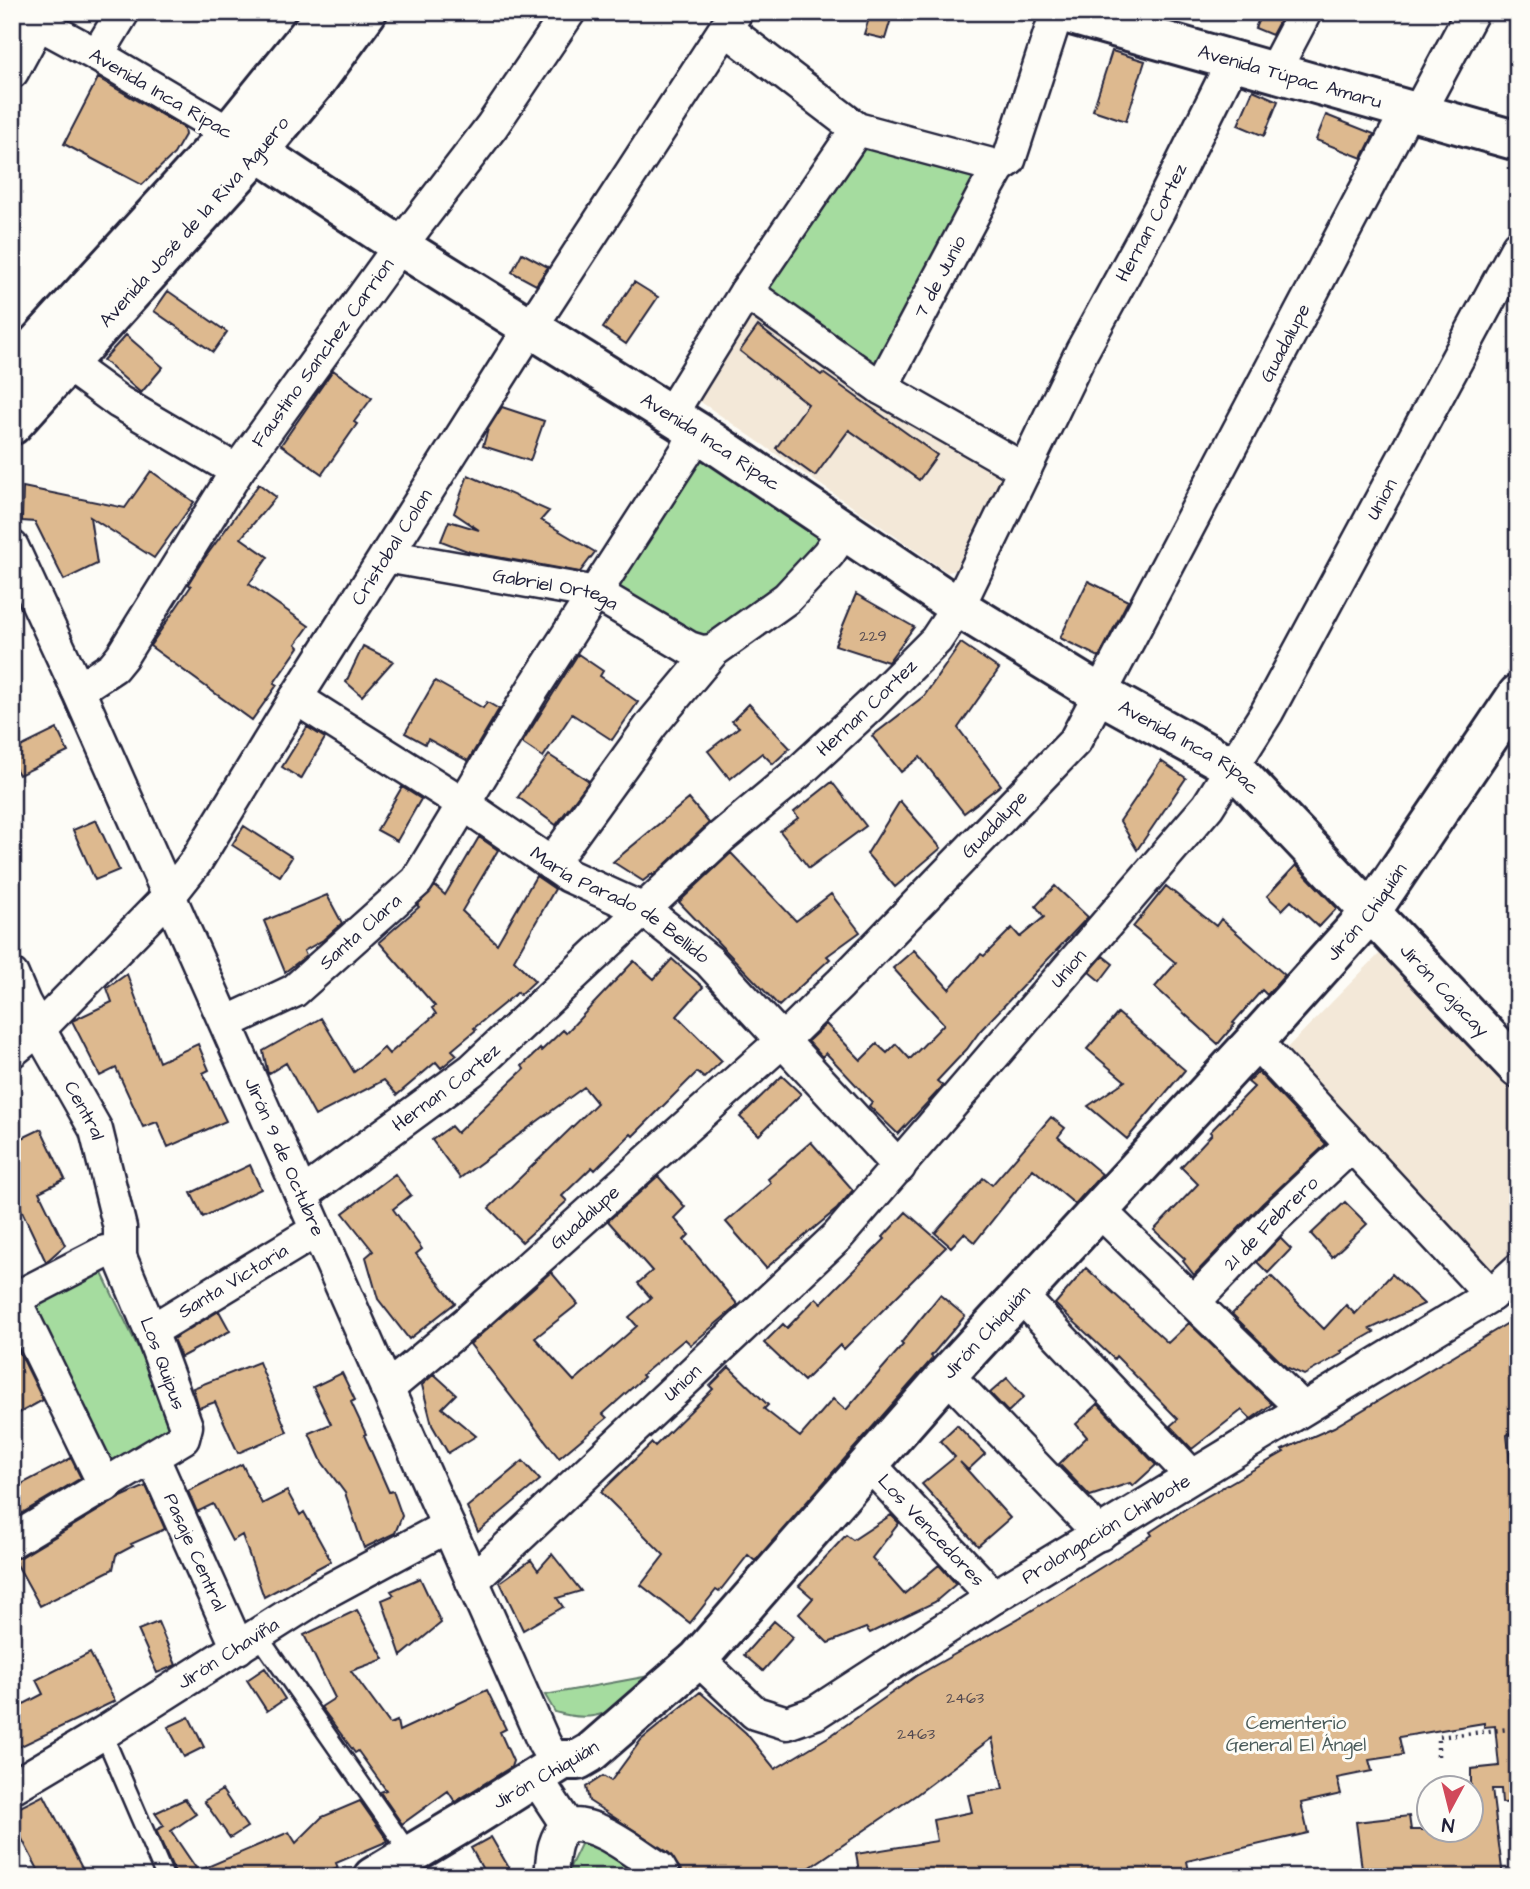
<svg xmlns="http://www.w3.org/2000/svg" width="1530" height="1889" viewBox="0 0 1530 1889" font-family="'Architects Daughter',sans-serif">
  <rect width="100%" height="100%" fill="#fdfcf7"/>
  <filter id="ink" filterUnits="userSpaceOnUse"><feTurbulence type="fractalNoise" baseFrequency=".0143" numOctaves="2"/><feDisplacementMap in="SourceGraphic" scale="14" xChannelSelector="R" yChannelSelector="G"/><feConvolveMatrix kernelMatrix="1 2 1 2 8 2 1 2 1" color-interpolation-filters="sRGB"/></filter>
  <g filter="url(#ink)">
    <path fill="#f3e8d8" d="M748,310L864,397L1006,479L958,570L947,572L698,400Z
      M1383,950L1518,1096V1245L1486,1275L1280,1055Z"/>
    <path fill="#a5dc9f" stroke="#647f6d" stroke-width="2" d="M867,139L981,169L882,372L762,288Z
      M702,440L825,538L722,636L703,639L612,585Z
      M99,1267L176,1426L107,1474L22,1300Z
      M655,1675C620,1705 604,1727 555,1712L545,1695Z
      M584,1838L641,1877H565Z"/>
    <path fill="#ddb98f" stroke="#22223b" stroke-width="2" d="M871,12H893L885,39L864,34Z
      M1262,12H1272L1282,16L1272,35L1255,28Z
      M1112,51L1145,61L1126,121L1093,110Z
      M98,78L184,128L185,135L174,154L142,185L64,144Z
      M1253,90L1278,101L1264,136L1238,125Z
      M1326,115L1374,134L1362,158L1316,140Z
      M522,253L548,267L536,285L512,272Z
      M634,282L658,297L626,344L603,328Z
      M168,291L227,332L213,352L154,311Z
      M758,326L821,375L823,373L937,455L919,480L849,430L815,476L776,448L808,404L740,351Z
      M126,335L163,367L141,393L103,360Z
      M333,370L372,398L354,422L357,424L322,474L281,445Z
      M502,407L544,421L530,461L483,446L488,429Z
      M151,471L194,502L154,558L90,517L97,564L64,580L35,522L22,521L23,487L125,508Z
      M468,475L549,511L541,520L595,552L580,572L470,552L441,541L449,521L479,530L454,513Z
      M259,484L276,497L241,538L268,557L249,584L309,626L296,644L299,647L274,683L277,685L252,720L150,646L191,586L188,584L201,563Z
      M1088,581L1128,601L1099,657L1060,638Z
      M856,594L914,627L888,662L835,645Z
      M961,643L999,669L958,728L1001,785L964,813L920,757L901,772L872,736L924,696Z
      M363,646L393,661L362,696L346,682Z
      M578,654L603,671L600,676L638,702L612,740L572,714L543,757L522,743Z
      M435,681L483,708L487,702L499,709L468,761L428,739L425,744L405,733Z
      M749,704L790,748L773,764L762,753L730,779L708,751L739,727L732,721Z
      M307,727L325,738L301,779L282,767Z
      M57,729L68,752L19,775L12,762V751Z
      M549,755L589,781L556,825L518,797Z
      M1161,761L1186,778L1137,850L1120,821Z
      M832,782L866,826L809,868L780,831L798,818L794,812Z
      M402,787L421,799L397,841L377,830Z
      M689,799L709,823L653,876L652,874L643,881L613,862Z
      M900,801L941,848L895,887L867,854Z
      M96,820L119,870L95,880L73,830Z
      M244,826L292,857L280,876L232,845Z
      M479,837L498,850L462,911L497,944L536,876L555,889L514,960L535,981L520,995L518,992L474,1028L476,1030L452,1050L457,1055L441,1068L436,1062L397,1095L384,1080L315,1116L286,1063L268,1074L263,1051L321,1018L354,1072L384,1048L389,1054L436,1014L432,1008L435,1006L379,942L419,907L417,905L435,886L445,895Z
      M731,853L796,921L831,894L860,932L827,956L830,959L779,1006L679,902Z
      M1296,865L1337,908L1319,927L1291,901L1282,910L1267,896Z
      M1055,886L1088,917L980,1031L967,1049L937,1081L943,1086L898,1134L869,1106L872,1102L826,1053L822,1057L808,1041L826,1024L861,1060L877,1044L887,1053L896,1044L910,1059L944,1024L893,968L914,950L949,989L981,954L984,956L1012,928L1020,937L1044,917L1036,906Z
      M1166,886L1216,926L1221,919L1285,975L1267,995L1262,990L1233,1023L1235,1024L1218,1044L1155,987L1176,963L1133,927Z
      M327,895L342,923L323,940L304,951L306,956L285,972L264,921Z
      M1103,956L1113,964L1100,981L1089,972Z
      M672,959L703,987L677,1016L722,1061L704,1078L697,1072L633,1136L631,1134L595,1170L592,1167L562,1196L567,1201L522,1242L489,1208L597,1103L584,1087L460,1178L432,1140L451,1126L457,1133L524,1069L522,1066L540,1049L541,1051L563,1030L566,1033L634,961L654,979Z
      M127,974L159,1062L198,1044L209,1070L203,1073L226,1121L168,1147L157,1122L143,1127L116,1068L100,1076L72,1021L112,1002L107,988Z
      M1118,1013L1185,1070L1127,1139L1088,1106L1125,1081L1087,1049Z
      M1258,1072L1326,1144L1262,1204L1194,1275L1183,1261L1185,1259L1154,1230L1198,1184L1181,1167L1212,1134L1210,1132L1254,1087L1248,1082Z
      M782,1076L801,1094L759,1135L740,1117Z
      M1051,1117L1065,1128L1058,1137L1102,1174L1075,1204L1033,1169L975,1242L964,1233L951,1247L935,1233L983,1178L992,1185Z
      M41,1129L65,1179L39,1192L65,1245L46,1262L12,1190V1143Z
      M811,1142L853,1190L837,1209L766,1268L726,1222L771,1183L768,1179Z
      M250,1165L261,1189L203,1217L191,1193Z
      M395,1174L411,1195L393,1209L422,1249L416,1254L455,1303L409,1339L378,1299L366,1257L373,1251L343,1213Z
      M658,1176L685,1207L674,1218L689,1235L684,1240L738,1305L691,1345L685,1339L642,1375L644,1377L603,1414L607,1418L559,1458L470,1344L551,1272L578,1304L535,1338L574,1381L637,1326L629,1317L651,1298L638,1283L652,1271L608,1221Z
      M1345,1202L1367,1224L1332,1257L1311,1234Z
      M906,1212L946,1247L844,1349L840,1345L804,1381L764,1343L783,1324L787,1328L816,1298L821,1303L885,1239L883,1237Z
      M1280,1238L1291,1249L1268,1273L1257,1262Z
      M1086,1268L1168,1343L1189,1323L1272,1404L1251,1419L1242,1410L1192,1449L1170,1426L1178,1419L1116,1356L1114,1359L1055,1304Z
      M1392,1274L1424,1304L1370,1329L1374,1332L1341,1351L1343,1353L1304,1375L1286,1367L1232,1314L1271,1276L1324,1329L1346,1305L1355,1314Z
      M940,1295L965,1316L931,1356L933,1358L755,1561L748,1555L719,1592L716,1590L690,1623L641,1585L664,1555L601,1492L652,1443L655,1446L713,1389L710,1386L729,1367L768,1405L764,1409L800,1437L833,1399L846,1410L903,1345L901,1343Z
      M219,1311L230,1331L181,1357L173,1339Z
      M1518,1317V1429L1507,1435L1518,1538V1802L1502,1803L1501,1789H1492L1503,1877H1363L1356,1822L1409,1816L1411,1830H1471V1769L1499,1766L1495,1726L1484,1727V1723L1399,1737L1403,1755L1369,1760L1372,1771L1337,1778L1341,1794L1301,1803L1308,1833L1187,1861L1190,1877H860L856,1854L937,1841L933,1820L972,1812L968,1795L1003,1789L992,1738L916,1795L796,1877H686L669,1853L589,1801L586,1787L603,1776L611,1781L641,1740L700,1692L746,1733L775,1769L833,1734L916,1676L1026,1614L1108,1563L1152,1535L1150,1532L1190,1506L1284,1452L1282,1450L1334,1427Z
      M12,1337L43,1400L12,1417Z
      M259,1362L287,1432L238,1453L215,1402L199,1408L193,1388Z
      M342,1373L355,1400L351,1402L366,1434L364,1435L389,1492L393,1491L402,1516L395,1533L364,1548L345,1493L322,1462L309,1433L331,1424L313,1387Z
      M434,1374L456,1394L442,1408L476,1436L448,1453L432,1425L422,1385Z
      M1007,1378L1024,1397L1008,1412L990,1393Z
      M1098,1404L1156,1465L1133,1486L1130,1483L1090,1496L1059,1464L1087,1437L1076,1424Z
      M957,1425L985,1454L968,1470L960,1462L1010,1518L978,1546L922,1484L955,1457L940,1441Z
      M71,1458L81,1478L12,1519V1489Z
      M523,1461L540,1480L478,1532L467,1507Z
      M242,1464L262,1504L287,1491L300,1515L304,1512L331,1561L264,1597L242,1535L232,1541L213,1504L197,1512L188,1491Z
      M146,1486L165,1529L131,1544L133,1546L116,1555L113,1569L40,1606L14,1559L21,1557L121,1497Z
      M891,1515L899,1523L872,1558L904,1594L939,1565L956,1584L935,1602L870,1633L866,1628L828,1643L799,1614L813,1598L799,1586L846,1535L853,1540Z
      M552,1554L581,1591L557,1598L563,1607L523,1630L500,1582L531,1560L538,1570Z
      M420,1578L441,1623L401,1656L382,1600L394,1595L391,1591Z
      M357,1610L384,1659L351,1671L390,1724L397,1721L399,1731L487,1690L506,1729L500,1732L513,1761L511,1767L455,1802L448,1791L402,1824L380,1792L386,1790L358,1751L355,1753L321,1707L335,1698L304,1635Z
      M774,1621L793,1637L763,1671L744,1655Z
      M158,1622L176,1665L157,1673L138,1630Z
      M90,1653L115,1701L19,1747L12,1735V1710L43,1694L36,1680Z
      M265,1668L285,1699L267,1711L247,1680Z
      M189,1717L204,1747L184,1757L168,1727Z
      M222,1790L247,1827L230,1838L204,1801Z
      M44,1795L83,1870L69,1877H42L12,1820V1811Z
      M185,1799L196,1814L171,1831L198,1871L289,1832L296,1843L322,1817L360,1801L388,1841L336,1863L338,1868L314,1877H177L156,1830L164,1826L155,1813Z
      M491,1837L509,1868L493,1877H487L471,1848Z"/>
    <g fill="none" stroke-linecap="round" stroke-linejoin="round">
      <g stroke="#22223b" stroke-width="21">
        <path id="lane" d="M258,1635L411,1855
          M103,1733L165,1877"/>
      </g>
      <g stroke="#22223b" stroke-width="37">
        <g id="street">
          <path d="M18,12L97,55L229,133"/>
          <path d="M726,29L857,129L999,167"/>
          <path d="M97,55L123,12"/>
          <path d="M1274,71L1305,12"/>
          <path d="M12,72L38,24"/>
          <path d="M1418,113L1472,12"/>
          <path d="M746,292L881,388L1025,470"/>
          <path d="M67,364L119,402L237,471"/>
          <path id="s1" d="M881,388L986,190L999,167L1009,160L1057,12"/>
          <path d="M670,415L746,292L857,129"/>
          <path id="s2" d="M12,547L78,690L544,1743L550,1753L563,1760"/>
          <path id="s3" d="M386,556L596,593L689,648L702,652L713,651"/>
          <path id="s4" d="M78,690L113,667L122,656L237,471L400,246L492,126L569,12"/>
          <path id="s5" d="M296,698L464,804L569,876L644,910L709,961L899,1167"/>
          <path d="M551,864L652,724L713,651L787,598L828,554L844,531"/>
          <path id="s6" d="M12,975L24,1003L96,1130L120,1228V1257"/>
          <path id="s7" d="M226,1023L294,991L417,881L533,689L686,452L696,431"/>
          <path d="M1255,1041L1491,1295"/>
          <path id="s8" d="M12,1051L40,1028L169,896L195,863L296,698L531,327L736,12"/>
          <path id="s9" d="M302,1195L472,1070L721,837L800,771L871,705L936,640L958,607L1082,351L1159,210L1233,61"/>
          <path d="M1100,1211L1302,1408"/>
          <path d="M1020,1295L1191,1475"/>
          <path d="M14,1299L105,1486"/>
          <path id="s10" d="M12,1300L105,1252H113L120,1257L151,1331L186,1426L183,1438L12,1541"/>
          <path id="s11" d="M1194,1302L1275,1217L1352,1145"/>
          <path id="s12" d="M151,1331L317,1230"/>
          <path d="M947,1375L1100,1534"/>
          <path id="s13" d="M387,1389L471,1319L782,1041L840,984L1075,741L1408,110"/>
          <path id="s14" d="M153,1458L238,1648"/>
          <path id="s15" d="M869,1464L994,1597"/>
          <path id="s16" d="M472,1581L838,1236L1208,806L1267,712L1518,246"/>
          <path id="s17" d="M698,1659L755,1713L787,1723L815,1713L994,1597L1491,1295L1518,1270"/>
          <path d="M536,1778L567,1825C600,1822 632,1851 659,1868L664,1877"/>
          <path id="s18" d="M12,1787L103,1733L320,1595L448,1526"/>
          <path d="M551,1877C553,1857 552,1840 567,1825"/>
        </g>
      </g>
      <g stroke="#22223b" stroke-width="44">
        <g id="secondary">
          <path id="s19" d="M1061,12L1518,141"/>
          <path id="s20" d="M231,134L400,246L696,431L958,607L1100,694L1234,768L1518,1068"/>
          <path id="s21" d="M373,1877L468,1820L563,1760H578L590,1753L698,1659L947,1375L1255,1041L1370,913L1518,694"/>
        </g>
      </g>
      <g stroke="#22223b" stroke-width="44">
        <g id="primary">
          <path d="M12,371L229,133L327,12"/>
          <path id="s22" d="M12,425L258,152L315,83L367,12"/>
        </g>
      </g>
      <path stroke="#22223b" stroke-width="4.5" stroke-dasharray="2 5" stroke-linecap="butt" d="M1438,1756V1737L1518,1728"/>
      <use href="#lane" stroke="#fdfcf7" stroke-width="16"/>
      <use href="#street" stroke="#fdfcf7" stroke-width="32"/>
      <use href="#secondary" stroke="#fdfcf7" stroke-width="38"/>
      <use href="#primary" stroke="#fdfcf7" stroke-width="38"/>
    </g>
  </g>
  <g text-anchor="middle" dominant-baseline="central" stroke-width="6" stroke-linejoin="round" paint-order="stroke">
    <g font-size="16" fill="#514850">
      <text x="873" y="636">229</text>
      <text x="965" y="1698">2463</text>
      <text x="916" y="1734">2463</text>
    </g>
    <g font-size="19" fill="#22223b" stroke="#fdfcf7">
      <text stroke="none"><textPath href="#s19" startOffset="238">Avenida Túpac Amaru</textPath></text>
      <text transform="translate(161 94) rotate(30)">Avenida Inca Ripac</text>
      <text stroke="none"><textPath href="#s22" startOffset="273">Avenida José de la Riva Aguero</textPath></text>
      <text stroke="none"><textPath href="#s9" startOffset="1314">Hernan Cortez</textPath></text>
      <text stroke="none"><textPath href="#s1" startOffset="126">7 de Junio</textPath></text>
      <text stroke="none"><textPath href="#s13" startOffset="1396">Guadalupe</textPath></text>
      <text stroke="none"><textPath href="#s4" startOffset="420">Faustino Sanchez Carrion</textPath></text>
      <text stroke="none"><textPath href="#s20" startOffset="570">Avenida Inca Ripac</textPath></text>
      <text stroke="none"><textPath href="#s16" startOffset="1423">Union</textPath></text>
      <text stroke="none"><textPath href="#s8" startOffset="635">Cristobal Colon</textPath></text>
      <text stroke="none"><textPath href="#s3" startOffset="173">Gabriel Ortega</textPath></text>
      <text stroke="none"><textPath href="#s9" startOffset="747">Hernan Cortez</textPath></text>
      <text stroke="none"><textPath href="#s20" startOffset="1138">Avenida Inca Ripac</textPath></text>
      <text stroke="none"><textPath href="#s13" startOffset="830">Guadalupe</textPath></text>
      <text stroke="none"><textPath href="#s5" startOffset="385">María Parado de Bellido</textPath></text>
      <text stroke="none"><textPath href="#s21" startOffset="1398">Jirón Chiquián</textPath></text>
      <text stroke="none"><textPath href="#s7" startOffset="164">Santa Clara</textPath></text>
      <text stroke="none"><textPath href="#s16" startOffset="856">Union</textPath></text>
      <text stroke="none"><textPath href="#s20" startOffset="1493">Jirón Cajacay</textPath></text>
      <text stroke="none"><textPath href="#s9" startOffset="180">Hernan Cortez</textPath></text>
      <text stroke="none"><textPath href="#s6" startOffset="154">Central</textPath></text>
      <text stroke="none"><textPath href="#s2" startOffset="668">Jirón 9 de Octubre</textPath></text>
      <text stroke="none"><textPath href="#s13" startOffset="262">Guadalupe</textPath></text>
      <text stroke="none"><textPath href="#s11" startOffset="110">21 de Febrero</textPath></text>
      <text stroke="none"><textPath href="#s12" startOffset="96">Santa Victoria</textPath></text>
      <text stroke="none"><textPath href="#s21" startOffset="831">Jirón Chiquián</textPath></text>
      <text stroke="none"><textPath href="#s10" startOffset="236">Los Quipus</textPath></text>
      <text stroke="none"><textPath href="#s16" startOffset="289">Union</textPath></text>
      <text stroke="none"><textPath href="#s17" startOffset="486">Prolongación Chinbote</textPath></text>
      <text stroke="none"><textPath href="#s15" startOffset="91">Los Vencedores</textPath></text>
      <text stroke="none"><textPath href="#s14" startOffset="103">Pasaje Central</textPath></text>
      <text stroke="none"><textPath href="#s18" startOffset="254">Jirón Chaviña</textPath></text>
      <text transform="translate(546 1775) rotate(-30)">Jirón Chiquián</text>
    </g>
    <g font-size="19" fill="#495a59" stroke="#fdfcf7">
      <text x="1296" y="1723">Cementerio<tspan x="1296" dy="22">General El Ángel</tspan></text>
    </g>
  </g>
  <rect width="1530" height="1889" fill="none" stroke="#fdfcf7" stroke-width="42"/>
  <rect x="21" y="21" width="1488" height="1847" fill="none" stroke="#22223b" stroke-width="2.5" filter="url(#ink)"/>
  <g transform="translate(1450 1809) rotate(187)"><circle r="33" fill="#fdfcf7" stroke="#a5a5ac" stroke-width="2"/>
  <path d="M0-5L12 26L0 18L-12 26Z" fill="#d1495b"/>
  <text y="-10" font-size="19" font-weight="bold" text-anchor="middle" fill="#22223b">N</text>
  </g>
</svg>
